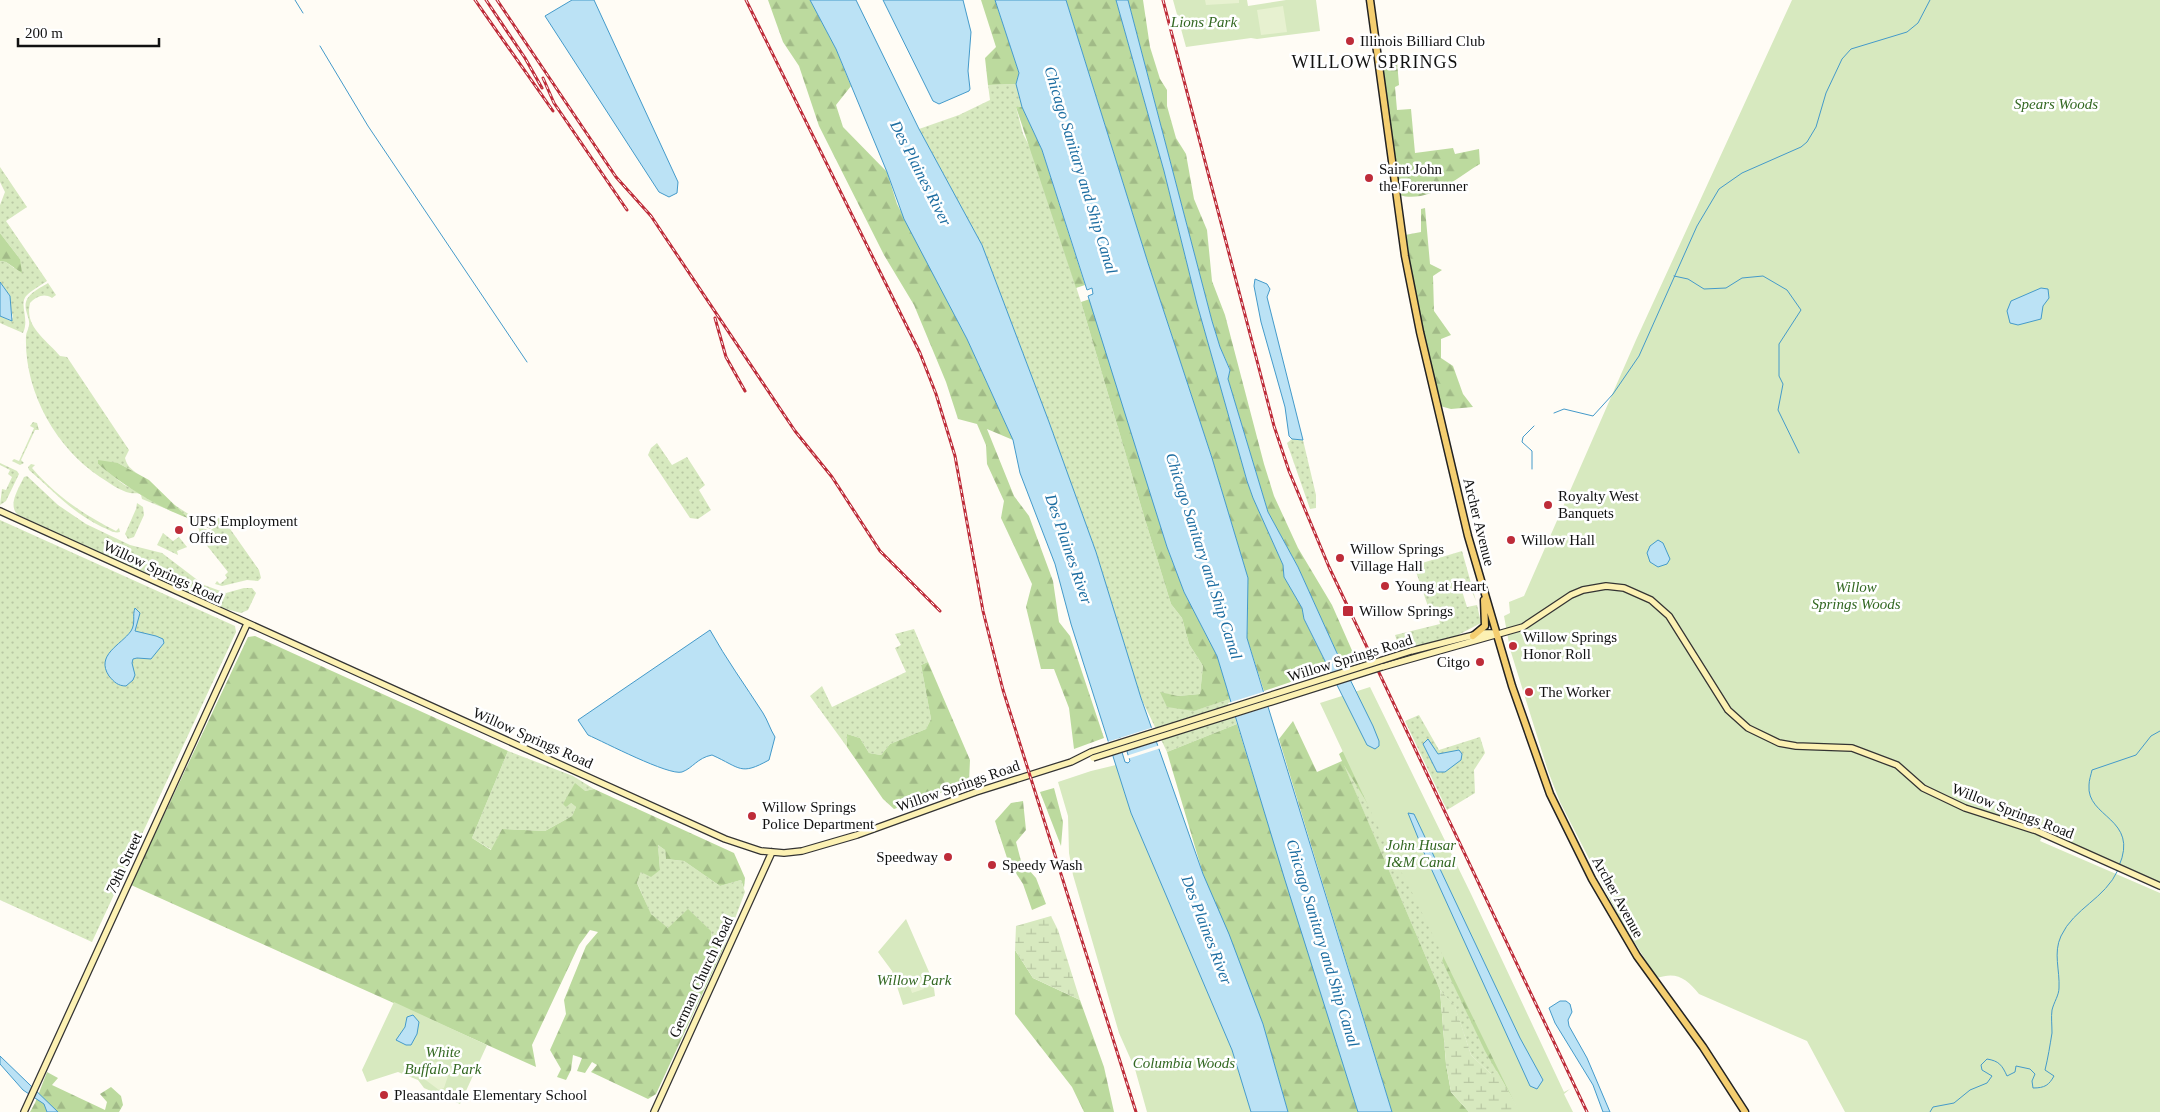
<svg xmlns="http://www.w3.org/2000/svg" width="2160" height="1112" viewBox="0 0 2160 1112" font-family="Georgia,serif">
  <defs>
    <pattern id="grass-dots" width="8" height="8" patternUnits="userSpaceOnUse" patternTransform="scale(1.25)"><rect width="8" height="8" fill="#d7e9bf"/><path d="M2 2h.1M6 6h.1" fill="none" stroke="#b8c7a3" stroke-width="1.8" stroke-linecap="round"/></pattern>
    <pattern id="forest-firs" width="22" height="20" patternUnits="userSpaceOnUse" patternTransform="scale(1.25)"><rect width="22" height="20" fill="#bcda9e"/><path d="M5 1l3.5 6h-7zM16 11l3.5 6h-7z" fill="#a1ba87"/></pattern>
    <pattern id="wetland-marsh" width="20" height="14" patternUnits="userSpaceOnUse" patternTransform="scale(1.25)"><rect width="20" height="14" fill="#d7e9bf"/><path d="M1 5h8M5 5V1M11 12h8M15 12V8" fill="none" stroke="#b8c7a3"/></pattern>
  </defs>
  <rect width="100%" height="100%" fill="#fffcf5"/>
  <path fill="url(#grass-dots)" d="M1016,84L1022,107H1016L1023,134L1032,151L1081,302L1143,513L1171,604L1182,618L1189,644L1203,666L1200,694L1178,696L1161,693L1193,711L1230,699L1237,724L1167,752L1141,698L1096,552L1049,422L982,245L919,129L959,115L990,100L988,85Z
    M0,167L27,207L6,221L47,281C40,286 32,290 27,295C18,304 30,318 23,333L0,323V316L11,321L13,317L10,305V296L0,282V261L6,262L14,268L20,259L0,233V205L5,192L0,182Z
    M48,283L56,295L52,298C44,293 37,296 30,303C24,327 47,340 60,356L67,357L129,450L125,458C127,466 131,469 138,474L118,463L98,464L123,484L174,512L142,499L141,495C137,492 135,494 130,493C120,491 108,482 100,477C55,447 24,391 26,336C26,332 29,329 29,325C30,321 27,315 26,310C23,295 37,290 48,283Z
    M33,422L37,423L39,430H35L21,460L24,463L20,465L12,461L14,459L19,461L34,428L30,426Z
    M1292,439L1303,440L1316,495V508L1310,509L1287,443Z
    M657,443L672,465L687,457L705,485L699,490L711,510L698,519L690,518L648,455L651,448Z
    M0,463L17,471L19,474L6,501L0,505L2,489L6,490L12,477L8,474L10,470L0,465Z
    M31,464L35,465L32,468C56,496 84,515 116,531L119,528L120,532C114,534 108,529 102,527C70,511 55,492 29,470L28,467Z
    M27,476L58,505L86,524L130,545L162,553L204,585L226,593L244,588H252L256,593L248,610L241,613L226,609L92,550L18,515C7,505 19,488 24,477Z
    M137,503L143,507L144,515L134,537L128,539L125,534L136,509Z
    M173,504L190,515H208L216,517L214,525L210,529L196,522L193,523Z
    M221,516L259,570L261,578L258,581L247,580L222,586L215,584L217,581L220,584L227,578L225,575L228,572L201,538L198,526L210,531L216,525V520Z
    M0,520L235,626L236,632L92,942L0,900Z
    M163,533L173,541L179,537L187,547L177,551L178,555L157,545Z
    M1462,551L1476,601L1469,585L1466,586L1467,590L1462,591L1467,607L1477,605L1481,623L1456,636L1400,650L1395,635L1440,624L1437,611L1430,612L1415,569L1423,567L1422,563Z
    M914,629L928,662L921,665L931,719L926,729L890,744L881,755L869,753L860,738L847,734V747L810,696L822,686L832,707L906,672L895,648L901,645L895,634Z
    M1419,715L1439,750L1480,737L1485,753L1474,770L1475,793L1447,810L1405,721Z
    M508,751L573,776L594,789L585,791L571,803L576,807L572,816L545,831L502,829L492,850L472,838Z
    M1342,761L1371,806L1444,953L1442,961L1497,1071L1492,1075L1471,1055L1455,1007L1440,990Z
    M658,845L665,850L666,859L684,861L720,886L741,880L745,892L725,945C704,941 664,933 651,914C648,909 641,890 637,883L641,872L660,870Z"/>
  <path fill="url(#forest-firs)" d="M768,0H810L836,49L851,86L836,105L843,127L887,172L897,204L967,339L1013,440L987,429L1014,496L1029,516L1053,581L1059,622L1070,636L1104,738L1074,749L1069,708L1054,669H1041L1026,607L1032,584L1001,518L1004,501L987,464L986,445L977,424L958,419L946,382L914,305L884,255L819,126L799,66L783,42Z
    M981,0H995L1019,73L1016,84L988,85L985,58L996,47Z
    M1066,0H1116L1164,171L1197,304L1247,481L1253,498L1283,565L1284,577L1302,608L1304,619L1329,669L1264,691L1247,638L1248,578L1212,458L1148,263Z
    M1128,0H1143L1150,47L1160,79L1167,90V106L1176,138L1186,154L1194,199L1207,230L1212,281L1225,315L1264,464L1274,496L1298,548L1332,605L1354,655L1352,662L1346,664L1336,651L1298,567L1268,512L1228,379L1230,369L1220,347L1212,321Z
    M1397,61L1399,85L1395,87L1397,110L1411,109L1415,153L1453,148L1455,154L1479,149L1480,164C1456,178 1429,204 1399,195L1380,64Z
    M1016,107H1022L1042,150L1085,285L1076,288Z
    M1425,208L1430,264L1442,270L1433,276L1434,311L1451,335L1441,339V358L1453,366L1463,394L1473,407L1451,409L1440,406L1419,317L1405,235L1421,232V209Z
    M0,233L20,259L22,273L6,262L0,261Z
    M1090,299L1167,547L1184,592L1217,656L1230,699L1194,711L1167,707L1160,692L1178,696L1200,694L1203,666L1189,644L1182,618L1171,604L1143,513L1081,302Z
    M98,460L118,463L149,480L188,518C159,508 121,484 98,464Z
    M255,636L508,751L472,838L491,850L502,829L545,831L572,816L576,807L571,803L566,807L563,804L575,783L585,791L594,789L734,853L745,878L744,888L741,880L720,886L684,861L666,859L665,850L658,845L660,870L651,877L641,872L637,883L651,914L668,928L688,909L711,931V942L725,945L656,1094L648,1099L591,1072L597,1065L592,1062L585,1073L577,1071L582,1058L573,1055L571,1070L566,1080L557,1077L561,1069L550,1050L566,1014L564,1000L586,946L598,932L590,930L579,945L532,1045L536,1067L131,885L248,637Z
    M928,662L970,760L969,783L894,809L883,799L847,747V734L860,738L869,753L881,755L890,744L926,729L931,719L921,665Z
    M1293,721L1317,772L1342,761L1339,754L1346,749L1364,765L1529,1112H1520L1485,1051L1442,961L1444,953L1409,878L1402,860L1344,765L1440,990L1446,1064L1451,1092L1469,1112H1392L1279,739Z
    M1237,724L1358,1112H1288L1263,1024L1203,874L1167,752Z
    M1054,788L1063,822L1061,846L1040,792Z
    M1023,801L1026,830L1016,842L1021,861L1036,878L1046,904L1032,910L1023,884L1008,861L995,821L1011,803Z
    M1015,950L1033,978L1080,1000L1104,1067L1114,1112H1084L1072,1087L1015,1014Z
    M47,1072L58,1078L52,1085L105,1110L107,1102L100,1094L111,1087L121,1096L123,1105L119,1112H30L35,1103Z"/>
  <path fill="url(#wetland-marsh)" d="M1051,916L1058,930L1080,1000L1033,978L1015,950L1016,926Z
    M1440,990L1455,1006L1471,1055L1491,1074L1497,1071L1520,1112H1469L1451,1092L1446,1064Z"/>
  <path fill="#d7e9bf" d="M1173,0H1247L1248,6L1286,0H1316L1320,31L1257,39L1251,38L1186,47Z
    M1792,0H2160V887L2043,835L2040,841L2160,893V1112H1845L1807,1041L1699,994C1687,979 1677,971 1657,978L1621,921L1560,802L1548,771L1510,649L1504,616L1510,613L1509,602L1524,596L1636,340Z
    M1370,687L1471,894L1564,1092L1570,1089L1564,1094L1573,1112H1519L1404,876L1397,867L1320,703Z
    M1116,765L1131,813L1232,1050L1251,1112H1147L1135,1069L1119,1033L1073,875L1069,853L1068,816L1058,782L1091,771Z
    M906,919L933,981L935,996L903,1005L892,971L878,952Z
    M394,1002L487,1045L460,1104L424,1088L418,1080L398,1072L367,1082L362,1070Z"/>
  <path fill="#e7f1d0" d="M1205,0H1239V3L1206,5Z
    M1283,6L1287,32L1261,35L1257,10Z
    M921,980L924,989L912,993L909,984Z
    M435,1062L445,1064L449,1073L444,1088L439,1090L423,1078L428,1065Z"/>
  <path fill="#bbe2f5" stroke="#449aca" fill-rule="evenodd" d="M572,0H594L678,182L677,193L669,197L659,192L545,16Z
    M810,0H856L919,129L982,245L1049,422L1096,552L1141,698L1203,874L1229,934L1263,1024L1288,1112H1251L1232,1050L1131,813L1071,624L1055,564L1020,473L1013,440L967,339L904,219L887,172L836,49ZM1120,738L1123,739L1130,761L1128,763L1125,762L1118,739Z
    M883,0H963L971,32L968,71L970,89L969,91L939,104L933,101Z
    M995,0H1066L1148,263L1212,458L1248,578L1247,638L1392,1112H1358L1284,877L1217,656L1184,592L1167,547L1088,296L1093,294L1092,288L1087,290L1042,150L1022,107L1016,84L1019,73Z
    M1116,0H1128L1212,321L1220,347L1230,370L1228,379L1268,512L1298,567L1336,651L1373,726L1379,741V746L1375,749L1367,745L1304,619L1302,608L1284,577L1283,565L1253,498L1247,481L1197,304L1164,171Z
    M1255,279L1267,284L1270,289L1267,297L1303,440L1292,439L1289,436L1285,407L1261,322L1254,286Z
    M0,282L10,296L12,321L0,316Z
    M2041,288L2048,289L2049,298L2043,306L2041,319L2018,325L2010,323L2007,311L2011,301Z
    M1658,540L1663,543L1670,559L1667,564L1658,567L1650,562L1647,553L1650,546Z
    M135,608L140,613L135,631L156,636L163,639L164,643L151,659L137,658L133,659L132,663L135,675L133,680L126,686C118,686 114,682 109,676C95,655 121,645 131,631C136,623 132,615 135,608Z
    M710,630C726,659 745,685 763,713C768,721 770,729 775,737L769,760C740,776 741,768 712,755C697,758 693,768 682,772C669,776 604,742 588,735L578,720Z
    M1428,739L1438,754L1459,750L1462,754L1461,760L1445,772H1437L1423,744Z
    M1408,813L1414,814L1520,1038L1543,1080L1537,1089L1530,1086L1425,855Z
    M1560,1001H1566L1570,1004L1572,1012L1568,1020L1569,1026L1587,1058L1610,1112H1603L1593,1085L1555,1023L1549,1008Z
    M413,1015L419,1022L417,1034L411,1045H406L396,1040L405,1027L407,1017Z
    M0,1056L58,1112H47L44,1104L23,1090L0,1064Z"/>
  <path fill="#fffcf5" d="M1266,691L1271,706L1232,718L1228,703Z
    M1154,727L1158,741L1124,752V750V752L1111,756L1107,742Z
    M1160,745L1161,748L1127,759L1126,756Z"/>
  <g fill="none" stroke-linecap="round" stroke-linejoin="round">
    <path stroke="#449aca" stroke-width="1" d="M295,0L303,13
      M320,46L368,126L527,362
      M1674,276L1688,279L1704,289L1726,288L1742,278L1763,276L1787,290L1801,310L1779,344V376L1783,384L1778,410L1799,453
      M1554,413L1564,409L1593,416L1613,394L1639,356L1697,226L1719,189L1742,173L1801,147L1807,142L1816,127L1826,93L1842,59L1851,49L1907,32L1918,23L1930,0
      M1532,469V451L1522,442L1523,437L1534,426
      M2119,866C2140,818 2086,818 2089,785C2089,780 2091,775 2092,770L2136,755L2151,736L2160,731
      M1930,1112L1933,1107L1954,1103L1970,1090L1987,1083L1992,1076L1982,1070L1981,1065L1987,1059C1999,1061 2002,1065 2007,1076L2015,1072L2016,1066L2030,1069L2035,1074L2032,1081L2033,1088C2045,1088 2049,1085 2054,1076L2045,1070C2048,1058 2050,1045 2052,1033C2052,1025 2051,1017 2052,1010C2054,1002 2059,995 2059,988C2060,970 2053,953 2061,936C2074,908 2105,899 2118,870"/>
    <g stroke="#333" stroke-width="8">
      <path id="secondary" d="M0,511L725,839L761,851L784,853L802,851L857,835L976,792L1071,762L1091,752
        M1411,651L1482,633H1492
        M1382,667L1523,627L1571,595L1583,590L1606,586L1624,588L1651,600L1669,616L1728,710L1748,728L1779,743L1796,746L1852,748L1897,765L1923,788L1965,808L2037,831L2160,886
        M24,1112L247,624
        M654,1112L772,852"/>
    </g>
    <g stroke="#222" stroke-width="9">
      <path id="primary" d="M1370,0L1405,256L1420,332L1468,536L1512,686L1550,794L1592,879L1637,956L1703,1047L1745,1112
        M1473,636L1485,626L1484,600"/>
    </g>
    <use href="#secondary" stroke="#fcf1b3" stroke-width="5.5"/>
    <use href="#primary" stroke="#f4ce70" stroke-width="6"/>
    <g stroke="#be2c39" stroke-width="3">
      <path id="rail" d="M475,0L553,111
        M486,0L525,58L542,88
        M497,0L616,177L651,216L795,431L832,477L880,551L940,611
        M746,0L920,353L936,394L955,456L983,611L1003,690L1136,1112
        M1163,0L1274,426L1289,471L1329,567L1587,1112
        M543,78L554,103L627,210
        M715,318L726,357L745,391"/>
    </g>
    <use href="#rail" stroke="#fff" stroke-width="1" stroke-dasharray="4" stroke-linecap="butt"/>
    <g stroke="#333" stroke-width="8" stroke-linecap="butt">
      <path id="secondary-bridge" d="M1091,752L1411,651
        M1093,758L1382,667"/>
    </g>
    <use href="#secondary-bridge" stroke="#fcf1b3" stroke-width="5.5"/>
  </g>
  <g fill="#be2c39" stroke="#fff" stroke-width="2">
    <circle cx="1350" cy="41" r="5"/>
    <circle cx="1369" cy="178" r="5"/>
    <circle cx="1548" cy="505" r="5"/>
    <circle cx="179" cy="530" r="5"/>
    <circle cx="1511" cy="540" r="5"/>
    <circle cx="1340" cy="558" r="5"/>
    <circle cx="1385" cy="586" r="5"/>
    <rect x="1342" y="605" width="12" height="12" rx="2.5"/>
    <circle cx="1513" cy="646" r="5"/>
    <circle cx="1480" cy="662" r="5"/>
    <circle cx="1529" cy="692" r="5"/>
    <circle cx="752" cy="816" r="5"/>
    <circle cx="948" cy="857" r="5"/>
    <circle cx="992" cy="865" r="5"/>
    <circle cx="384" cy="1095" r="5"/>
  </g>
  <g text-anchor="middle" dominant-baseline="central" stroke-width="5" stroke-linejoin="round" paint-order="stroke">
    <g font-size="15" font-style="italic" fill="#336822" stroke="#fff">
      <text x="1204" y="22">Lions Park</text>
      <text x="2056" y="104">Spears Woods</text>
      <text x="1856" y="587">Willow<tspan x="1856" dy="17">Springs Woods</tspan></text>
      <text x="1421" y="845">John Husar<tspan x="1421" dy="17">I&amp;M Canal</tspan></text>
      <text x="914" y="980">Willow Park</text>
      <text x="443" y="1052">White<tspan x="443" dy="17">Buffalo Park</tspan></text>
      <text x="1184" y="1063">Columbia Woods</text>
    </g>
    <g font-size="15" fill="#111" stroke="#fff" text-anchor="start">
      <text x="1360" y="41">Illinois Billiard Club</text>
      <text x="1379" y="169">Saint John<tspan x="1379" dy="17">the Forerunner</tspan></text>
      <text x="1558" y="496">Royalty West<tspan x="1558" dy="17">Banquets</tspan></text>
      <text x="189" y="521">UPS Employment<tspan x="189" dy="17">Office</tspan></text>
      <text x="1521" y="540">Willow Hall</text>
      <text x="1350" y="549">Willow Springs<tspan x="1350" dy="17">Village Hall</tspan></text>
      <text x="1395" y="586">Young at Heart</text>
      <text x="1359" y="611">Willow Springs</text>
      <text x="1523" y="637">Willow Springs<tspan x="1523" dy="17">Honor Roll</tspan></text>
      <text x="1470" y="662" text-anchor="end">Citgo</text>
      <text x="1539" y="692">The Worker</text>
      <text x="762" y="807">Willow Springs<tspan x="762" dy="17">Police Department</tspan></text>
      <text x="938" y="857" text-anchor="end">Speedway</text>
      <text x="1002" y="865">Speedy Wash</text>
      <text x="394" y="1095">Pleasantdale Elementary School</text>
    </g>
    <g font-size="15" fill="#111" stroke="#fff">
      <text transform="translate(1479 522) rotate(76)">Archer Avenue</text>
      <text transform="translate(163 572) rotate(25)">Willow Springs Road</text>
      <text transform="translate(1350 658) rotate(-17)">Willow Springs Road</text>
      <text transform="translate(533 738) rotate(24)">Willow Springs Road</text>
      <text transform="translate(958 786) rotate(-19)">Willow Springs Road</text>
      <text transform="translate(2013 811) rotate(21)">Willow Springs Road</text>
      <text transform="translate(124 863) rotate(-65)">79th Street</text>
      <text transform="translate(1618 897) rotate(61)">Archer Avenue</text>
      <text transform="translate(701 977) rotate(-65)">German Church Road</text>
    </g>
    <g font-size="16" font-style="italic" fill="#1c6da1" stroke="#fff">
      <text transform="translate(1081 170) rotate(73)">Chicago Sanitary and Ship Canal</text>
      <text transform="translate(921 173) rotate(63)">Des Plaines River</text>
      <text transform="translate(1069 549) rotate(71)">Des Plaines River</text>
      <text transform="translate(1204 556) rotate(72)">Chicago Sanitary and Ship Canal</text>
      <text transform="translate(1207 930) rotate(69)">Des Plaines River</text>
      <text transform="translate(1323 943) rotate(73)">Chicago Sanitary and Ship Canal</text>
    </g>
    <g font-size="18" letter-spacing="1" fill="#111" stroke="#fff">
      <text x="1375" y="62">WILLOW SPRINGS</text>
    </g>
  </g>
  <path d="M18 38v8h141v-8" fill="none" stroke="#111111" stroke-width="2.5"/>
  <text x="25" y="38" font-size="15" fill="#111111" stroke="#ffffff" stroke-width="4" paint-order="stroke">200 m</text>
</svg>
